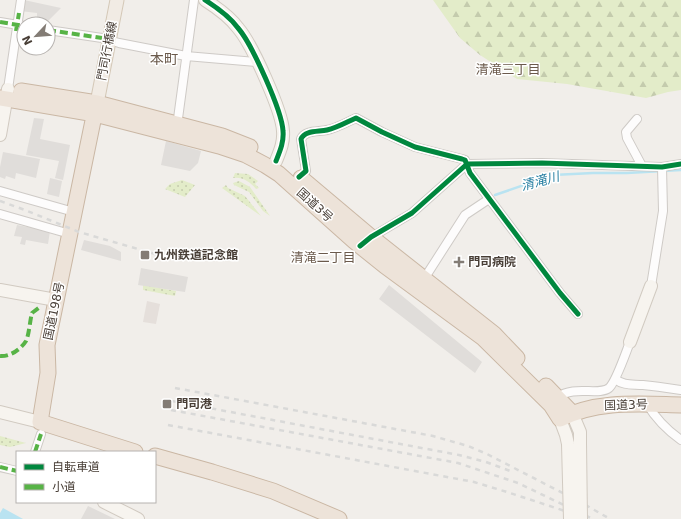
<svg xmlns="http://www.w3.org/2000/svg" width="681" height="519" viewBox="0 0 681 519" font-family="'DejaVu Sans','Noto Sans JP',sans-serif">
  <defs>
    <pattern id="grass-dots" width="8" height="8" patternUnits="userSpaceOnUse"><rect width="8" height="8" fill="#e3ecc9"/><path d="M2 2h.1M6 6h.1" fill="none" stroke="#c4cbad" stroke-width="1.8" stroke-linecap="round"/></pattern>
    <pattern id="forest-firs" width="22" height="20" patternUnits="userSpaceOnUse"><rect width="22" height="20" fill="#e3ecc9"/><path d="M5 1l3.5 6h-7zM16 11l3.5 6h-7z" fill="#c4cbad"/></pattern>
  </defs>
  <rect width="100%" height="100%" fill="#f1eeea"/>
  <path fill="#e5dfdb" d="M147,301L160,304L156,324L143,322Z"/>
  <path fill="url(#grass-dots)" d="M235,173L248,174L258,181L255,184L259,188L256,189C250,182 243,177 233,178Z
    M182,180L195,185L185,197L165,189L170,184Z
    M239,181L250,187L270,216L263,211L249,192L234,185L233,183Z
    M226,185L228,188L245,196L261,216L222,188Z
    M143,285L176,291L175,296L143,290Z
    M0,436L26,443L10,447L0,445Z"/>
  <path fill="url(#forest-firs)" d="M433,0H681V90L668,92L646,98L567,84L517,79L480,55L460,38Z"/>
  <path fill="#e0ddda" d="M24,0L61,8L48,21L37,19V13L20,11Z
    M34,118L44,119L40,139L70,145L63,180L55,178L59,161L26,155Z
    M166,141L201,151L198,163L190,171L161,165Z
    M3,152L40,159L36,178L16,173L15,179L6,176L5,179L0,177V167Z
    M50,178L62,181L59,197L47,194Z
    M17,225L50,231L48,244L26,240L25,245L20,244L22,237L14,236Z
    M84,240L110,246L121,252V261L81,250Z
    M141,268L188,277L185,292L138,285Z
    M389,285L482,362L475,373L379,299Z
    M88,506L115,519H81Z"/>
  <path fill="#b9e3f1" d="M3,508L23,519H0V513Z"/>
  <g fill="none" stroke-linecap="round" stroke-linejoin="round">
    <path stroke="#b9e3f1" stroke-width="2.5" d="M495,195L553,175L593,173H627L681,170"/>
    <g stroke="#cecac6" stroke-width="10">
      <path id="street" d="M0,22L24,26
        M48,30L102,38L119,43L186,56L257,62
        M8,89L21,0
        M637,119L626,132L627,138L642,166
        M177,126L194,0
        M299,177L306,171L301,139C305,130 318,132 327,130C337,128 347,122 356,118L382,132L415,147L462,159L465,160L470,173L560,293L578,314
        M0,191L74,212
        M0,214L70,234
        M370,238L412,213L467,164L542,163L662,167L681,164
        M424,279L465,215L489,199
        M651,286L663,211L662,167
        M615,379C624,386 632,384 643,385C655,386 668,388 681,390
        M558,397C574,385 599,396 609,388C616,382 626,352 630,342
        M647,404C656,419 667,430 681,440
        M35,452L41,434
        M0,467L17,471"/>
    </g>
    <g stroke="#d1cac1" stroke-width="14">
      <path id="secondary" d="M205,0C216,7 230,17 238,28C252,44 282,111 283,131C284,142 280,151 276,161
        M0,135L8,89
        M0,290L56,300
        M630,342L651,286
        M0,412L40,422
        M572,413L580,432V443
        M560,419L566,435L568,444
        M104,502L138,519"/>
    </g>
    <g stroke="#d4c8b7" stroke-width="15">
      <path id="primary" d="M97,103L117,0"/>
    </g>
    <g stroke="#cab7a4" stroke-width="17">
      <path id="highway" d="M21,91L97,103L222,136L250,147
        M0,98L95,114L219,146L246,155L265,165L279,174L354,241L385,266L483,338L551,405L560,419C598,400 639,404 681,405
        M96,106L47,345L48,373L40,422L135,452
        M301,178L371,237L494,334L517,358
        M546,386L572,413
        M155,456L212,472L273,491L339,519"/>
    </g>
    <use href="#street" stroke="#fdfcfc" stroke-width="8"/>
    <use href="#secondary" stroke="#f7f4ef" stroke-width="12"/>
    <use href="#primary" stroke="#f1ebe4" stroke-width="13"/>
    <use href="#highway" stroke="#ede3d9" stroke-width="15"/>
    <path stroke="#d9d9d8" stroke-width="2.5" stroke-dasharray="5 5" stroke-linecap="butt" d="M0,201L25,210L79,232L176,260
      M175,388L433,436L468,446L487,454L584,504L610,519
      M172,401L459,455L486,462L513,472
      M171,410L458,463L518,483L593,519
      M168,425L474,482L507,492L565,511"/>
    <g stroke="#d1cac1" stroke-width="14" stroke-linecap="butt">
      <path id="secondary-bridge" d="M580,443L581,519
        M568,444L570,519"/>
    </g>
    <use href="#secondary-bridge" stroke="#f7f4ef" stroke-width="12"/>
    <path stroke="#57b346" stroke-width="4" stroke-dasharray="8 4" stroke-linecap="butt" d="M0,22L24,26
      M48,30L102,38
      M16,31L19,13
      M0,356C10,357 21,349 26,341C29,335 30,320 32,313L40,307
      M35,452L41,434
      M0,467L17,471"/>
    <g stroke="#fff" stroke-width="8">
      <path id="cycleway" d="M205,0C216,7 230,17 238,28C252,44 282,111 283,131C284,142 280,151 276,161
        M299,177L306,171L301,139C305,130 318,132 327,130C337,128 347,122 356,118L382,132L415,147L462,159L465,160L470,173L560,293L578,314
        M360,246L371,237L412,213L467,164L542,163L662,167L681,164"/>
    </g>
    <use href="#cycleway" stroke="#00873e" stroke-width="5"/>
  </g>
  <g fill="#837c75" stroke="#fff" stroke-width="1.5">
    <rect x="140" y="250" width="10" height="10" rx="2"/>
    <path d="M457 256h4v4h4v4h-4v4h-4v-4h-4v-4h4z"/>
    <rect x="162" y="399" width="10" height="10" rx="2"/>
  </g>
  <g text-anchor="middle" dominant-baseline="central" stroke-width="3" stroke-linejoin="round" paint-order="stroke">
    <g font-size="12" fill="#483e36" stroke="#fff">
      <text transform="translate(107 51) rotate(-79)">門司行橋線</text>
      <text transform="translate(315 205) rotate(42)">国道3号</text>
      <text transform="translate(54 311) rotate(-78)">国道198号</text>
      <text transform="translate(626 405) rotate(-2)">国道3号</text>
    </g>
    <g font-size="12" font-weight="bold" fill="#483e36" stroke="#fff" text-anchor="start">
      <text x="154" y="255">九州鉄道記念館</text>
      <text x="468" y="262">門司病院</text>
      <text x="176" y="404">門司港</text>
    </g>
    <g font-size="13" fill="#6b5a4c" stroke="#fff">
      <text x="508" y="69">清滝三丁目</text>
      <text x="323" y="257">清滝二丁目</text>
    </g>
    <g font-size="13" font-style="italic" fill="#257ea1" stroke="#fff">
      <text transform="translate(540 181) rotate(-15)">清滝川</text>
    </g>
    <g font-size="14" fill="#6b5a4c" stroke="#fff">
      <text x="164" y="59">本町</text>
    </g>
  </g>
  <rect x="16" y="451" width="140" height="52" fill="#ffffff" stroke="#b6b2af"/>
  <rect x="24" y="464" width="20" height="6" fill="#00873e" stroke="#b6b2af"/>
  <text x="52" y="471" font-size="12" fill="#483e36">自転車道</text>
  <rect x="24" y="484" width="20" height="6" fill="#57b346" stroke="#b6b2af"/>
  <text x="52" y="491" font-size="12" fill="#483e36">小道</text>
  <g transform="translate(36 36) rotate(244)"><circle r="19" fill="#ffffff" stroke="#b6b2af"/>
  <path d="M0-3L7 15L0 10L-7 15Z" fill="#837c75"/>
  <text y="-6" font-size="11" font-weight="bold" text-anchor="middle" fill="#483e36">N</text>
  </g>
</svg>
